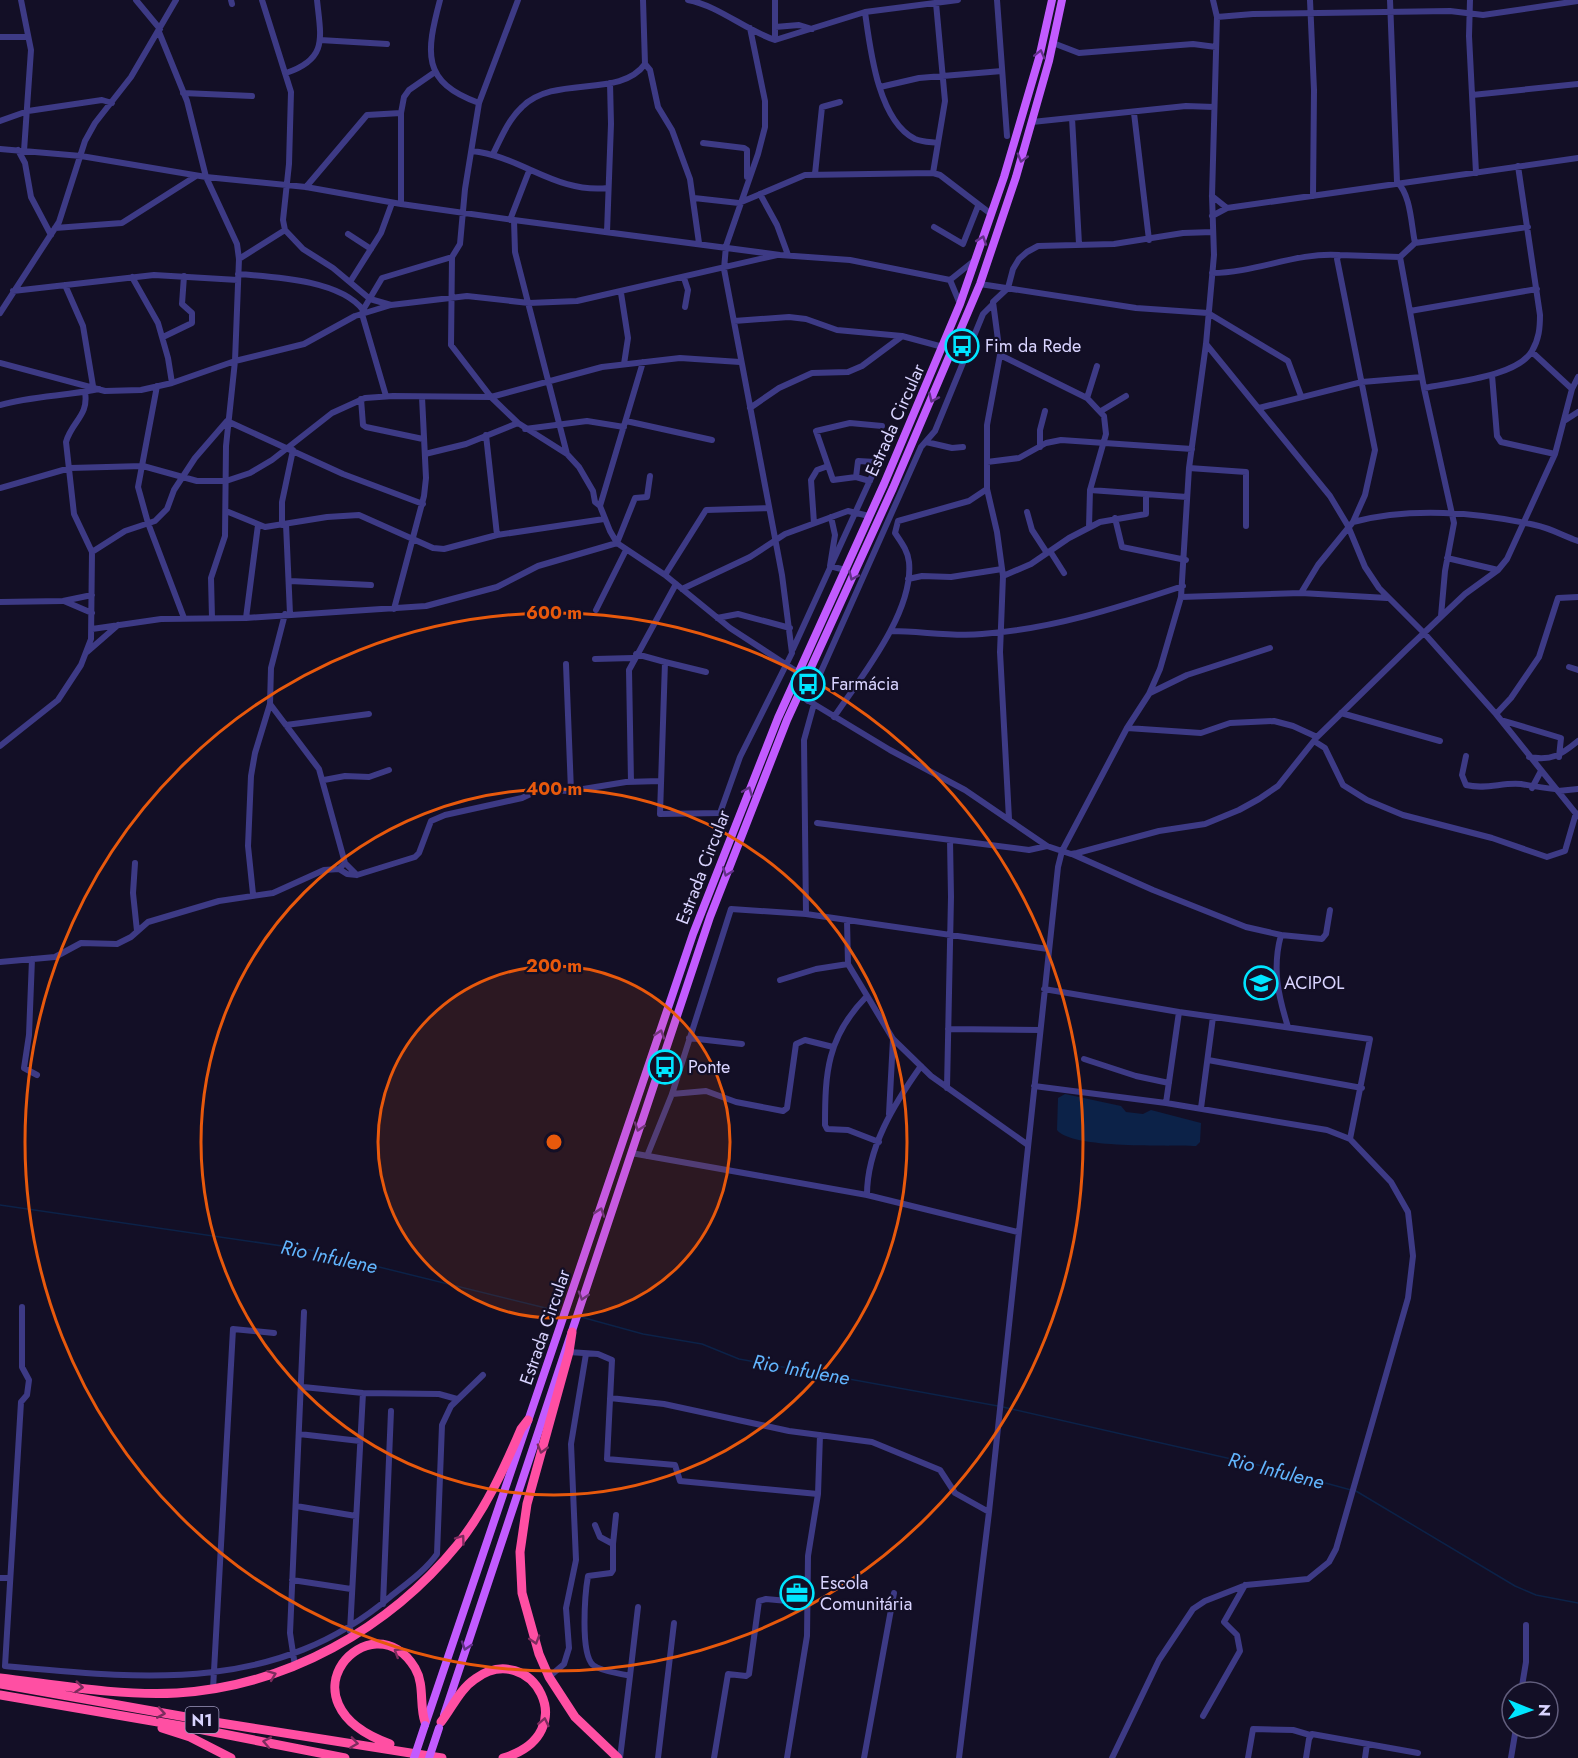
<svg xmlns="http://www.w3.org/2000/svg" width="1578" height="1758" viewBox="0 0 1578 1758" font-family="Jost,sans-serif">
  <rect width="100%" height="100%" fill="#130f26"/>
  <path fill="#0c2248" d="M1065,1094L1121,1106L1126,1112L1143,1114L1151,1110L1201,1123L1200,1142L1196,1146C1170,1145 1071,1149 1057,1130L1058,1098Z"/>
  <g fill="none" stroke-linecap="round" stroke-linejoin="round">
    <path stroke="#0c2248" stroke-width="1.5" d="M0,1205L310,1250L562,1312
      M581,1317L643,1334L702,1344L739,1359L998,1406
      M1003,1407L1271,1468L1351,1490
      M1356,1491L1515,1586L1536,1595L1578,1603"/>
    <path stroke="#3d3a85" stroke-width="6" d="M21,0L31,50L24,151
      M136,0L160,29
      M231,0L232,4
      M262,0L291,92L289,164L283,220L285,230L303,249L333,268L370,299L391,305
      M440,0C426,53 421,82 479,103
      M518,0L479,103L465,189L460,244L452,257L451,345L491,397L518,423L567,454L579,467L593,491L595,502L600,506
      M643,0L645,64L650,70L658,107L672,130L690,179L699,243
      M688,0C719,6 745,30 775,40L865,12L958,0
      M775,0V40
      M997,0L1007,136
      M1310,0L1314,90L1313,196
      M1390,0L1397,182C1411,195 1411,224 1415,243
      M1470,0L1469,36L1476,173
      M865,12C870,48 878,121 915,139C922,142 931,142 938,143
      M1217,17L1253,14L1450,11L1483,15L1578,1
      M775,27L799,25L812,29
      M159,32L187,101L206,177L237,244L239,259L235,361L226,446L225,536L211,578L212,618
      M0,37H28
      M320,40L387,44
      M1053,43L1079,53L1193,44L1216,47
      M286,73C328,59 321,38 317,0
      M880,87L919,78L1002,71
      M183,93L252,96
      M1472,95L1578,84
      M1134,113L1149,240
      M1072,118L1079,244
      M0,121L28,111L102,100L112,103
      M1032,122L1186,106L1214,107
      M703,143L744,148L747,150V177
      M0,149L81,156L206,177L306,187L401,204L514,220L780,255L850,260L950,280
      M18,150L25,163L31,197L51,235
      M472,151C521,156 556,194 608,188
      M493,154C501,138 508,120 522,107C555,74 620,99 645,64
      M933,173L945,101L936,3
      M815,174L822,107L840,102
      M306,187L367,115L401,113
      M760,194L777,225L788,255
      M1212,196L1227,208
      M694,198L739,203L805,175L933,173L940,175L991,214
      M401,204V113L404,97L409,90L435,72
      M1212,216L1227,208L1578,158
      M510,220L529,171
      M514,220L515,252L567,454
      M934,227L963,244L978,206
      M55,228L122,223L196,176
      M607,232L611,124L610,83
      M348,234L371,249
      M239,259L285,230
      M1212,273C1255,273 1296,252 1339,255
      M238,274C275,277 340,280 363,310
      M132,277L158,323L168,358L172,383
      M684,278L688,290L685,307
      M950,280L975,260
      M950,280L960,304
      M350,282L381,233L392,203
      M980,284L1136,308L1208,313L1288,361L1301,396
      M65,285L83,326L93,386
      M13,291L154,275L238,280
      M621,293L628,338L624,364
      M1410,311L1537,289
      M0,313L59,222L85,141L95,123L131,77L176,0
      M734,321L789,317L806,319L837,330L902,336L943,347
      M163,337L192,323V313L182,304L184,276
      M1206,344L1330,496L1348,526L1365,567L1379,588L1424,633L1496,714L1578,816
      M1532,352L1572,389
      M1000,355L1087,398L1104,416L1106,434L1090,490L1089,527
      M643,362L600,506L610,531L617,543L665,575L730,628L799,673
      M0,363L105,391L141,390L172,383L235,361L304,344L355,316L391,305L467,296L529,303L577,301L777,255
      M1492,375L1497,436L1501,442L1555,454
      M157,386L138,487L148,523L184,618
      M1424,388C1452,382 1517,377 1532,351C1539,339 1540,328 1540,315L1518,166
      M386,396L362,314L363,310L382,278L452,257
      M1087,398L1097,366
      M361,399L363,425L366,427L423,439
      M0,405C32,396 66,396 99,389
      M750,408L779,388L812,373L848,372L862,366L901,337
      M1259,408L1362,382L1422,377
      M1101,411L1126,396
      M626,421L712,440
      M1564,421L1578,412
      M525,429L587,421L624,427
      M486,435L497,535
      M926,442L952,448L963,447
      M1040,447V430L1045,411
      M425,454L466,444L518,423
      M987,462L1019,458L1046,443L1061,440L1192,449
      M1189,468L1246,472V526
      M870,481L856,477L833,480L816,431L850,423L882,426
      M0,488L70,468L143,466L197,481H226L250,473L272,460L332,413L365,398L393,396L491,397L602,367L680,358L740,362
      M1090,490L1187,497
      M226,511L265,527L327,517L359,515L433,548L444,549L497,535L604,519
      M1027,512L1032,530L1047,553
      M831,517L835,535L830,566L845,570
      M1115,518L1122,547L1186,560
      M1353,522C1410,507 1477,512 1535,525C1550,528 1564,536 1578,541
      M814,523L811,480L817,470L828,466
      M286,524L290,614
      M282,525V502L293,450
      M617,543L635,498L647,497L650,476
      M1050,551L1064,573
      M92,552L125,531L155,521L167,509L174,490L195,458L227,421L343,474L423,504
      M1447,558L1498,570
      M665,575L706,510L769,508
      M1003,576L1031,564L1069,538L1100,522L1146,514V494
      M908,579L922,576L951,577L1002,569
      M290,581L371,585
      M682,589L750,557L785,534L848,511L869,516
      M1301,593L1318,565L1353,522L1365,495L1375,450L1337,259L1339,255L1400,257
      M1181,597L1301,593L1387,598
      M64,601L92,613
      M0,602L63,601L92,595
      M394,609L424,496L426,478L422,397
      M596,610L626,550
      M1441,616L1445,571L1454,523L1424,388L1400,257L1415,243L1528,227
      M246,618L258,525
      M717,618L738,614L790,628
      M92,629L161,619L246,618L426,606L497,587L538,566L617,543
      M891,631C921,631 952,637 982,634C1052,629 1117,608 1183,586
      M793,649L877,465L875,462L858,461L856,477
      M87,652L118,625
      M636,654L665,662L660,814L720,813L740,757L792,653L782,575L724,269L726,246L758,154L765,127V101L750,28
      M595,659L633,658
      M665,662L706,672
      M566,664L571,791
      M1569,667L1578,670
      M1150,693L1187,675L1270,648
      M799,695L890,750L965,790L1047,846L1071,854L1077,853L1159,831L1205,824L1239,810L1259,799L1278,786L1317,737L1407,649L1465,594L1498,570L1507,559L1555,454L1572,389L1578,377
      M808,701L921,447L935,431L983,314L992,305
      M270,704L319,769L345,863L357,875
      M1341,713L1440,741
      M1496,714L1511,698L1539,657L1558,598L1578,597
      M834,717C861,677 914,612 909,562C908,551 901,542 895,533L898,521L969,501L987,489
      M1501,720L1561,738L1559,757
      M286,725L369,714
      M1127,728L1201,733L1230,723L1274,721L1293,726L1317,737
      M1314,741L1325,748L1343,785L1367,800L1403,815L1492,838L1547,857L1565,851L1576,813
      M0,746L58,700L81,665L91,639L92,552L74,514L66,442C72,421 89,416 85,392
      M1466,756L1462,775L1466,785C1487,790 1502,782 1521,784C1532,786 1543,788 1555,789
      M1529,757C1552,761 1561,755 1578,741
      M324,780L345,776L369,777L389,770
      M631,782L629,670L676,584
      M1532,788L1541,771
      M1558,791L1578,789
      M1009,819L1000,652L1003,576L997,532L987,489V425L1000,355L993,302L1008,288L1013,269L1019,259L1027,252L1038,246L1114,244L1183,233L1213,232
      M817,823L1029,850L1047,846
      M1072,854L1153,890L1246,927L1281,935L1322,939L1326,934L1330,910
      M135,863L133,893L137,931
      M339,869L347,874L357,875L415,857L419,853L431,821L445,815L522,798L539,790L571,791L626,782L660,781
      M253,894L248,846L251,776L255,753L270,704L271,668L285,614
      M806,914L804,740L814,704
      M847,921L848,964L893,1039L931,1076L1028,1145
      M1281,935C1272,968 1278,995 1288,1027
      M32,959L29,1035L24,1068L37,1075
      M0,962L55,957L81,943L117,944L131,937L148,922L219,901L273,893L324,870L339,869L345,863
      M780,980L816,969L848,964
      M1044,989L1179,1012L1166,1103L1327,1130L1350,1139L1391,1182L1408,1212L1413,1256L1408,1298L1336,1549L1329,1562L1308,1579L1246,1585L1205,1601L1193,1609L1159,1660L1112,1758
      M866,997C827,1037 825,1073 825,1125L827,1129L848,1130L879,1142
      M1179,1012L1370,1039L1350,1139
      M948,1029L1040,1030
      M689,1038L742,1044
      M1084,1059L1136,1076L1169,1083
      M1208,1060L1362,1088
      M1034,1086L1166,1103
      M947,1088L951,897L950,840
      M672,1094L706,1091L736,1102L783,1111L787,1108L796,1044L805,1040L833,1047
      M1201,1108L1213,1017
      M889,1114L893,1039
      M631,1153L867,1195L1018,1232
      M647,1156L672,1094L731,909L806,914L1048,949
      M867,1195C867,1148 894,1104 921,1066
      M22,1307V1367L29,1380L27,1395L21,1402L5,1666C144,1679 275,1694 390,1597C406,1584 425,1571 437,1554L442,1425L451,1406L483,1375
      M569,1352L598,1354L612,1360L607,1459L675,1465L680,1481L818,1494
      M303,1387L363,1393L439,1394L457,1399
      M610,1398L664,1404L789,1431L872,1442L940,1470L955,1493L989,1512
      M299,1434L360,1441
      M296,1506L356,1516
      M595,1525L600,1537L613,1544V1570L611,1573L588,1576C585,1593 580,1653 593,1665C602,1672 619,1673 630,1676L620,1758
      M613,1544L616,1515
      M0,1578H9
      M292,1580L351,1589
      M383,1604L391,1411
      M350,1631L363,1393
      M295,1666L290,1633L304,1312
      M630,1676L638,1607
      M549,1677L564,1664L569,1648L566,1608L576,1560L571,1444L586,1354
      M213,1689L233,1329L274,1333
      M1521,1692L1526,1662V1625
      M1203,1716L1240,1651L1237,1635L1224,1622L1245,1585
      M658,1758L674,1623
      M714,1758L728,1674L746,1676L749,1674L759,1601L766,1599L809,1603
      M787,1758L807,1636L808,1556L818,1494L820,1435
      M864,1758L894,1593
      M959,1758L989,1512L1058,867L1062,851L1127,728L1149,694L1160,669L1181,597L1189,468L1206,344L1214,255L1212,196L1217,17L1213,0
      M1248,1758L1253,1729L1293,1730L1310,1735
      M1306,1758L1309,1739L1312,1734L1418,1753
      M1365,1758L1367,1744
      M1511,1758L1516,1728"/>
    <path stroke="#c25bff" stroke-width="8" d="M444,1715L710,917L787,720L893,488L980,284L1016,177L1049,61L1062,0
      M425,1725L693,934L778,718L884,484L960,304L1004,177L1039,58L1052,0"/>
    <path stroke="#ff4fa3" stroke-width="9" d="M572,1332L569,1352L527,1504L520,1552L522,1593L539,1654L549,1677L575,1717L618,1758
      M0,1678C58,1685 118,1696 177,1693C287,1686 389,1629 458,1544C485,1510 504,1469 521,1429L528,1420
      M0,1684L214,1722L442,1758
      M0,1695L193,1728L345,1758
      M441,1722C452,1708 460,1689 475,1679C531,1638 586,1734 503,1758
      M162,1728L190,1737L231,1758
      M390,1744C273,1702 372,1597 415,1668C425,1685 419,1705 425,1722"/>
    <path stroke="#c25bff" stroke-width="8" d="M414,1758L425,1725
      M429,1758L439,1728"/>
  </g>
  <defs><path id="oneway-chevron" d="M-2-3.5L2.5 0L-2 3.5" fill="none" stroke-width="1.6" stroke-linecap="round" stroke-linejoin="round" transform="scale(1.5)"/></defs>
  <g stroke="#623188">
    <use href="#oneway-chevron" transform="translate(1040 54) rotate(-76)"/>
    <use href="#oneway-chevron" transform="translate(1022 158) rotate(106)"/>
    <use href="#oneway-chevron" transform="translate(982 240) rotate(-71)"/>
    <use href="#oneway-chevron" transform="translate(933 398) rotate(114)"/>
    <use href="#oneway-chevron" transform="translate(853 576) rotate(114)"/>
    <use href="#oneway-chevron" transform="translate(748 791) rotate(-68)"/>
    <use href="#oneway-chevron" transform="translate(727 872) rotate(111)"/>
    <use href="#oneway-chevron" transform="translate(660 1034) rotate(-72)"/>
    <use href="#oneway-chevron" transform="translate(639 1127) rotate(108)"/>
    <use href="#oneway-chevron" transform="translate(600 1212) rotate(-71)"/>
    <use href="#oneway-chevron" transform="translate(583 1296) rotate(107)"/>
    <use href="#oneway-chevron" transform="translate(466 1646) rotate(108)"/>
  </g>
  <g stroke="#7d2c5e">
    <use href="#oneway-chevron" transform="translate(542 1449) rotate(106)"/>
    <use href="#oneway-chevron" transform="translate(461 1539) rotate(-54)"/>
    <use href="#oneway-chevron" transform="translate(535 1640) rotate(73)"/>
    <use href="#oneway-chevron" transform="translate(398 1652) rotate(-148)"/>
    <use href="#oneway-chevron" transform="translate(272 1675) rotate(-21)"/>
    <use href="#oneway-chevron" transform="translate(79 1687) rotate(6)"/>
    <use href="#oneway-chevron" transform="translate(161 1713) rotate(10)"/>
    <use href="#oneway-chevron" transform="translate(544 1722) rotate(-78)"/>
    <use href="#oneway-chevron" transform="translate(267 1742) rotate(-169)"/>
    <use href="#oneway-chevron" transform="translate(354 1743) rotate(8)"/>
  </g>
  <circle cx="554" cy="1142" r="176" fill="#e8590c" fill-opacity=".12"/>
  <g fill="none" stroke="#e8590c" stroke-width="3">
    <circle cx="554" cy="1142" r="176"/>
    <circle cx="554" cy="1142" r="353"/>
    <circle cx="554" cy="1142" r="529"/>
  </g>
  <defs>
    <g id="bus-ring" transform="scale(1.725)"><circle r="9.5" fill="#130f26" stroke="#00e5ff" stroke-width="1.5"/><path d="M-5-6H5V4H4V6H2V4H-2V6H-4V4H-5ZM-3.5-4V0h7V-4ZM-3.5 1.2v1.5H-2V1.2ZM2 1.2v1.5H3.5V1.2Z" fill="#00e5ff"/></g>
    <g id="university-ring" transform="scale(1.725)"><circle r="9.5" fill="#130f26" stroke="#00e5ff" stroke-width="1.5"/><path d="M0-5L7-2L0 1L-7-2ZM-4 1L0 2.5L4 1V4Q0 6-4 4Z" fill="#00e5ff"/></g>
    <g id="office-ring" transform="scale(1.725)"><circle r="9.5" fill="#130f26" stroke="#00e5ff" stroke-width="1.5"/><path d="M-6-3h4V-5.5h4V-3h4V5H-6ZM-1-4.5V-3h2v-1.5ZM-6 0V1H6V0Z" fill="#00e5ff"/></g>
  </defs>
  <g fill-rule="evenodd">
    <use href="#bus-ring" x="962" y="346"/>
    <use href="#bus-ring" x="808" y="684"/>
    <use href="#university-ring" x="1261" y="983"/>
    <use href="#bus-ring" x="665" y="1067"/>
    <use href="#office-ring" x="797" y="1593"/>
  </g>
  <g text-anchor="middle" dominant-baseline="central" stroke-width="4.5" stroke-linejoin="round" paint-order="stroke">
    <rect fill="#130f26" stroke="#9e99be" stroke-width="1.5" x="185.5" y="1707" width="33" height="26" rx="4.5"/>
    <g font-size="16" font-weight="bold" fill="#d9d4ff">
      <text x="202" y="1720">N1</text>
    </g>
    <g font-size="18" fill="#d9d4ff" stroke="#130f26" text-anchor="start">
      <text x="985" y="346">Fim da Rede</text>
      <text x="831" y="684">Farmácia</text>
      <text x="1284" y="983">ACIPOL</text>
      <text x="688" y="1067">Ponte</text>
      <text x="820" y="1583">Escola<tspan x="820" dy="21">Comunitária</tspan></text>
    </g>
    <g font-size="18" fill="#d9d4ff" stroke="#130f26">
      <text transform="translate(895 420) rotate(-66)">Estrada Circular</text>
      <text transform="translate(703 867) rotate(-69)">Estrada Circular</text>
      <text transform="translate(545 1327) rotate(-71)">Estrada Circular</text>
    </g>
    <g font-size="20" font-style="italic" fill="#62b6ff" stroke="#130f26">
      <text transform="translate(329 1257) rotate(12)">Rio Infulene</text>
      <text transform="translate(801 1370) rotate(10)">Rio Infulene</text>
      <text transform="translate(1276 1471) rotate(14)">Rio Infulene</text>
    </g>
  </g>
  <circle cx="554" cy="1142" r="9" fill="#e8590c" stroke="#130f26" stroke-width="3"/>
  <g font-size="18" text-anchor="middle" font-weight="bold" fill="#e8590c" stroke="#130f26" stroke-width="4.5" stroke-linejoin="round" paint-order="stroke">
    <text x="554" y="619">600 m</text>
    <text x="554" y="795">400 m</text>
    <text x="554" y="972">200 m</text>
  </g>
  <g transform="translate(1530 1710) rotate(91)"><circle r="28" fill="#130f26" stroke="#625e7d" stroke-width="1.5"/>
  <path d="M0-4.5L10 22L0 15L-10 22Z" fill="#00e5ff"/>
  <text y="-9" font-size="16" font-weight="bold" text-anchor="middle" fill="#d9d4ff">N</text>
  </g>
</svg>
